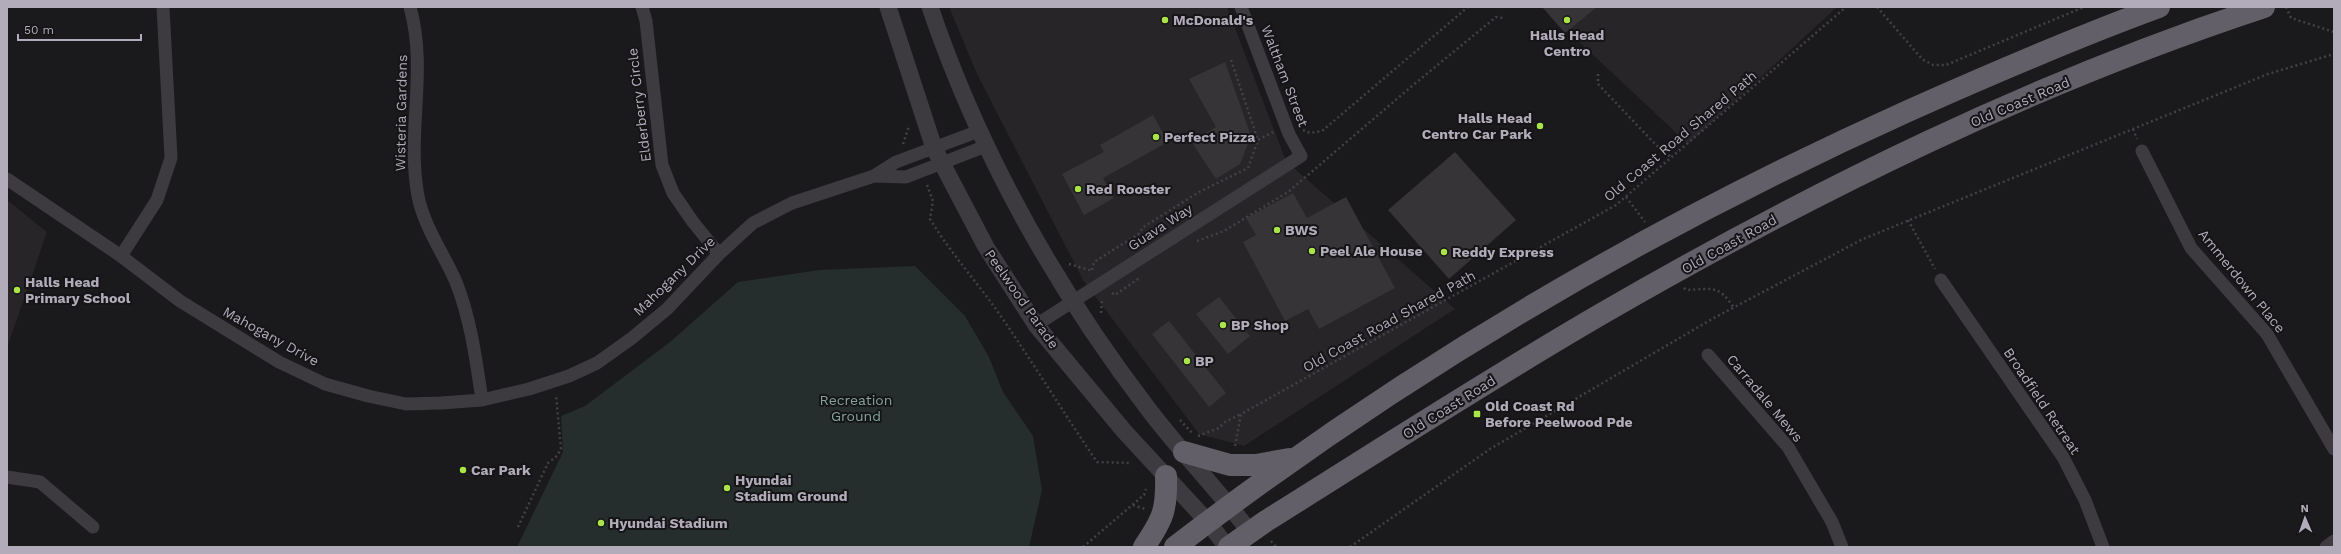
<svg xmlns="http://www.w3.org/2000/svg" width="2341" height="554" viewBox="0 0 2341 554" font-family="'Work Sans',sans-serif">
  <rect width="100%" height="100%" fill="#1a191b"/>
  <path fill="#272528" d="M949,7H1227L1286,161L1455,309L1244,446L1199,434L1083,280L977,74Z
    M1542,7H1837L1688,144Z
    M7,200L47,232L7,348Z"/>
  <path fill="#252e2c" d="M915,266L965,316L989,357L1003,392L1033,436L1042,490L1029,547H517L563,452L561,416L585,406L670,342L738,282L819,270Z"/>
  <path fill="#363437" d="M1542,7H1597L1565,33Z
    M1225,62L1251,136L1240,164L1216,179L1191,141L1216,127L1189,79Z
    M1153,115L1168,142L1103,178L1114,198L1084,215L1062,174L1104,152L1100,145Z
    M1455,152L1516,220L1449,279L1388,210Z
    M1293,193L1307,218L1346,197L1395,288L1319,329L1308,309L1285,321L1243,242L1256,235L1246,218Z
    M1219,297L1250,336L1228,354L1196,314Z
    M1169,321L1226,393L1209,407L1152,334Z"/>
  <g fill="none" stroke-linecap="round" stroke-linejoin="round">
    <path stroke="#434047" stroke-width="2.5" stroke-dasharray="2 3" stroke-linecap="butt" d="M1877,7L1922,59L1933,65H1946L2084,7
      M2286,7L2291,18L2334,32
      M1231,60L1258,140
      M1598,74V84L1656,145L1672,158
      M2133,129L2137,139
      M1303,130L1310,133L1322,131L1468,7
      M903,144L909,126
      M927,185L933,201L930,219C950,252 976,281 998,312C1032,361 1063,412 1097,462L1130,463
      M1626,197L1645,222
      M1908,220L1935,269
      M1197,241L1224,231L1288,192L1412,86L1496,17L1503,18
      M1069,264L1093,271
      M1092,270L1094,262L1140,233L1142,228L1199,192L1248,168L1258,140L1273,132
      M1684,288L1686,290C1713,289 1718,284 1734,308
      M1112,293L1115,295L1141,277
      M1101,313L1102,300
      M1180,420L1193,434
      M1198,436L1219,428L1225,422L1241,414
      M1235,446L1241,414L1616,205L1846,7
      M1133,505L1145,509
      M518,527L548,463L557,456L561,449L556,395
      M1271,541L1276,547
      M1083,547L1144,495L1146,489
      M1350,547L1490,449L1712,319L1863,239L2268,74L2334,54"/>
    <path stroke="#3d3a40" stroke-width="13" d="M410,7C428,72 406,132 418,196C424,227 444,254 456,282C471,320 476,360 482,400
      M642,7L646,21L662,165L673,193L693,222L719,254
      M2142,151L2191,248L2267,334L2334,449
      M874,176L906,177L986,146
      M7,179L121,256L180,301L279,362L325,384L368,396L406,404L441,403L482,400L529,389L569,376L597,363L632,338L667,309L719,254L753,223L792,203L874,176L896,162L979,131
      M121,256L157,200L171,158L163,7
      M1941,280L2063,457L2085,500L2103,547
      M1036,325L1301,156L1289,134L1241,7
      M1708,355L1788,447L1832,522L1842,547
      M7,477L40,482L93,527
      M2326,547L2334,541"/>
    <path stroke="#3d3a40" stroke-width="17" d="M888,7L934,148L986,247L1036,325L1124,431L1208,522L1227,547
      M930,7C980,154 1055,287 1149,410C1181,452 1218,490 1250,532"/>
    <path stroke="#625f68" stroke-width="22" d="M1184,452L1230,465H1256L1289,459
      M1144,547C1163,519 1167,510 1166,476
      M1175,547C1401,373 1648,228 1908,111C1991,74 2074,38 2159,7
      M1229,547L1266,521C1378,451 1489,379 1603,313C1814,191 2033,83 2264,7"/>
  </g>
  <g fill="#aae547" stroke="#151416" stroke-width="1.5">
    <circle cx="1165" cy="20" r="4"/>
    <circle cx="1567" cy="20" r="4"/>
    <circle cx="1540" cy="126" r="4"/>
    <circle cx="1156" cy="137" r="4"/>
    <circle cx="1078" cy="189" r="4"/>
    <circle cx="1277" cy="230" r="4"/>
    <circle cx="1312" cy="251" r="4"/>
    <circle cx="1444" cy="252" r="4"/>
    <circle cx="17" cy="290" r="4"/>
    <circle cx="1223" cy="325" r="4"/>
    <circle cx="1187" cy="361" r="4"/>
    <rect x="1473" y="410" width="8" height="8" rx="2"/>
    <circle cx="463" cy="470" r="4"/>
    <circle cx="727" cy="488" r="4"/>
    <circle cx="601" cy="523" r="4"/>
  </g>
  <g text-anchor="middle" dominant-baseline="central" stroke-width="4" stroke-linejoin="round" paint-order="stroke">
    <g font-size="14" font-weight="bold" fill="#b2acba" stroke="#151416" text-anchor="start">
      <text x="1173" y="20">McDonald's</text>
      <text x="1567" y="35" text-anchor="middle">Halls Head<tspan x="1567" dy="16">Centro</tspan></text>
      <text x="1532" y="118" text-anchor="end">Halls Head<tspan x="1532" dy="16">Centro Car Park</tspan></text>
      <text x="1164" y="137">Perfect Pizza</text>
      <text x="1086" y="189">Red Rooster</text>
      <text x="1285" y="230">BWS</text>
      <text x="1320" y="251">Peel Ale House</text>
      <text x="1452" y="252">Reddy Express</text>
      <text x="25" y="282">Halls Head<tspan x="25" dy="16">Primary School</tspan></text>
      <text x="1231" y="325">BP Shop</text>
      <text x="1195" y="361">BP</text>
      <text x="1485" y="406">Old Coast Rd<tspan x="1485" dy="16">Before Peelwood Pde</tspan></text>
      <text x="471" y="470">Car Park</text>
      <text x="735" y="480">Hyundai<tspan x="735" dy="16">Stadium Ground</tspan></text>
      <text x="609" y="523">Hyundai Stadium</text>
    </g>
    <g font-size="14" fill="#b2acba" stroke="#151416">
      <text transform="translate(1285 76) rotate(69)">Waltham Street</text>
      <text transform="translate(2020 102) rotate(-23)">Old Coast Road</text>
      <text transform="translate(639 105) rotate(-97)">Elderberry Circle</text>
      <text transform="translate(401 113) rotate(-89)">Wisteria Gardens</text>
      <text transform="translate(1680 136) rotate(-40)">Old Coast Road Shared Path</text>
      <text transform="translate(1160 227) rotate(-33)">Guava Way</text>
      <text transform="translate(1729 244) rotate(-29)">Old Coast Road</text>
      <text transform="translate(674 276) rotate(-44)">Mahogany Drive</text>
      <text transform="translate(2242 281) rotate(51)">Ammerdown Place</text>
      <text transform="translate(1022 299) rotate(55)">Peelwood Parade</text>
      <text transform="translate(1389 321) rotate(-29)">Old Coast Road Shared Path</text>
      <text transform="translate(271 336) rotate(29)">Mahogany Drive</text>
      <text transform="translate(1765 398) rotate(50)">Carradale Mews</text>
      <text transform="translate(2042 401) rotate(56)">Broadfield Retreat</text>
      <text transform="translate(1449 407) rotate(-32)">Old Coast Road</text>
    </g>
    <g font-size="14" fill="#85a39c" stroke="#151416">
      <text x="856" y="400">Recreation<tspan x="856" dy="16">Ground</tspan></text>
    </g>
  </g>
  <rect width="2341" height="554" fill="none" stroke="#b2acba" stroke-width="16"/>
  <g transform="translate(2305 518) rotate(358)" stroke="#151416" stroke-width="3" paint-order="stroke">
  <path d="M0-3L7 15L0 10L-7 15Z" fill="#b2acba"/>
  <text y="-6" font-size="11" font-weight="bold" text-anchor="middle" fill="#b2acba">N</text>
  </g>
  <path d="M18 34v6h123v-6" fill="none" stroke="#b2acba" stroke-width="2"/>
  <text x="24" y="34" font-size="12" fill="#b2acba" stroke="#151416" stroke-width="3" paint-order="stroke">50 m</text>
</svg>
